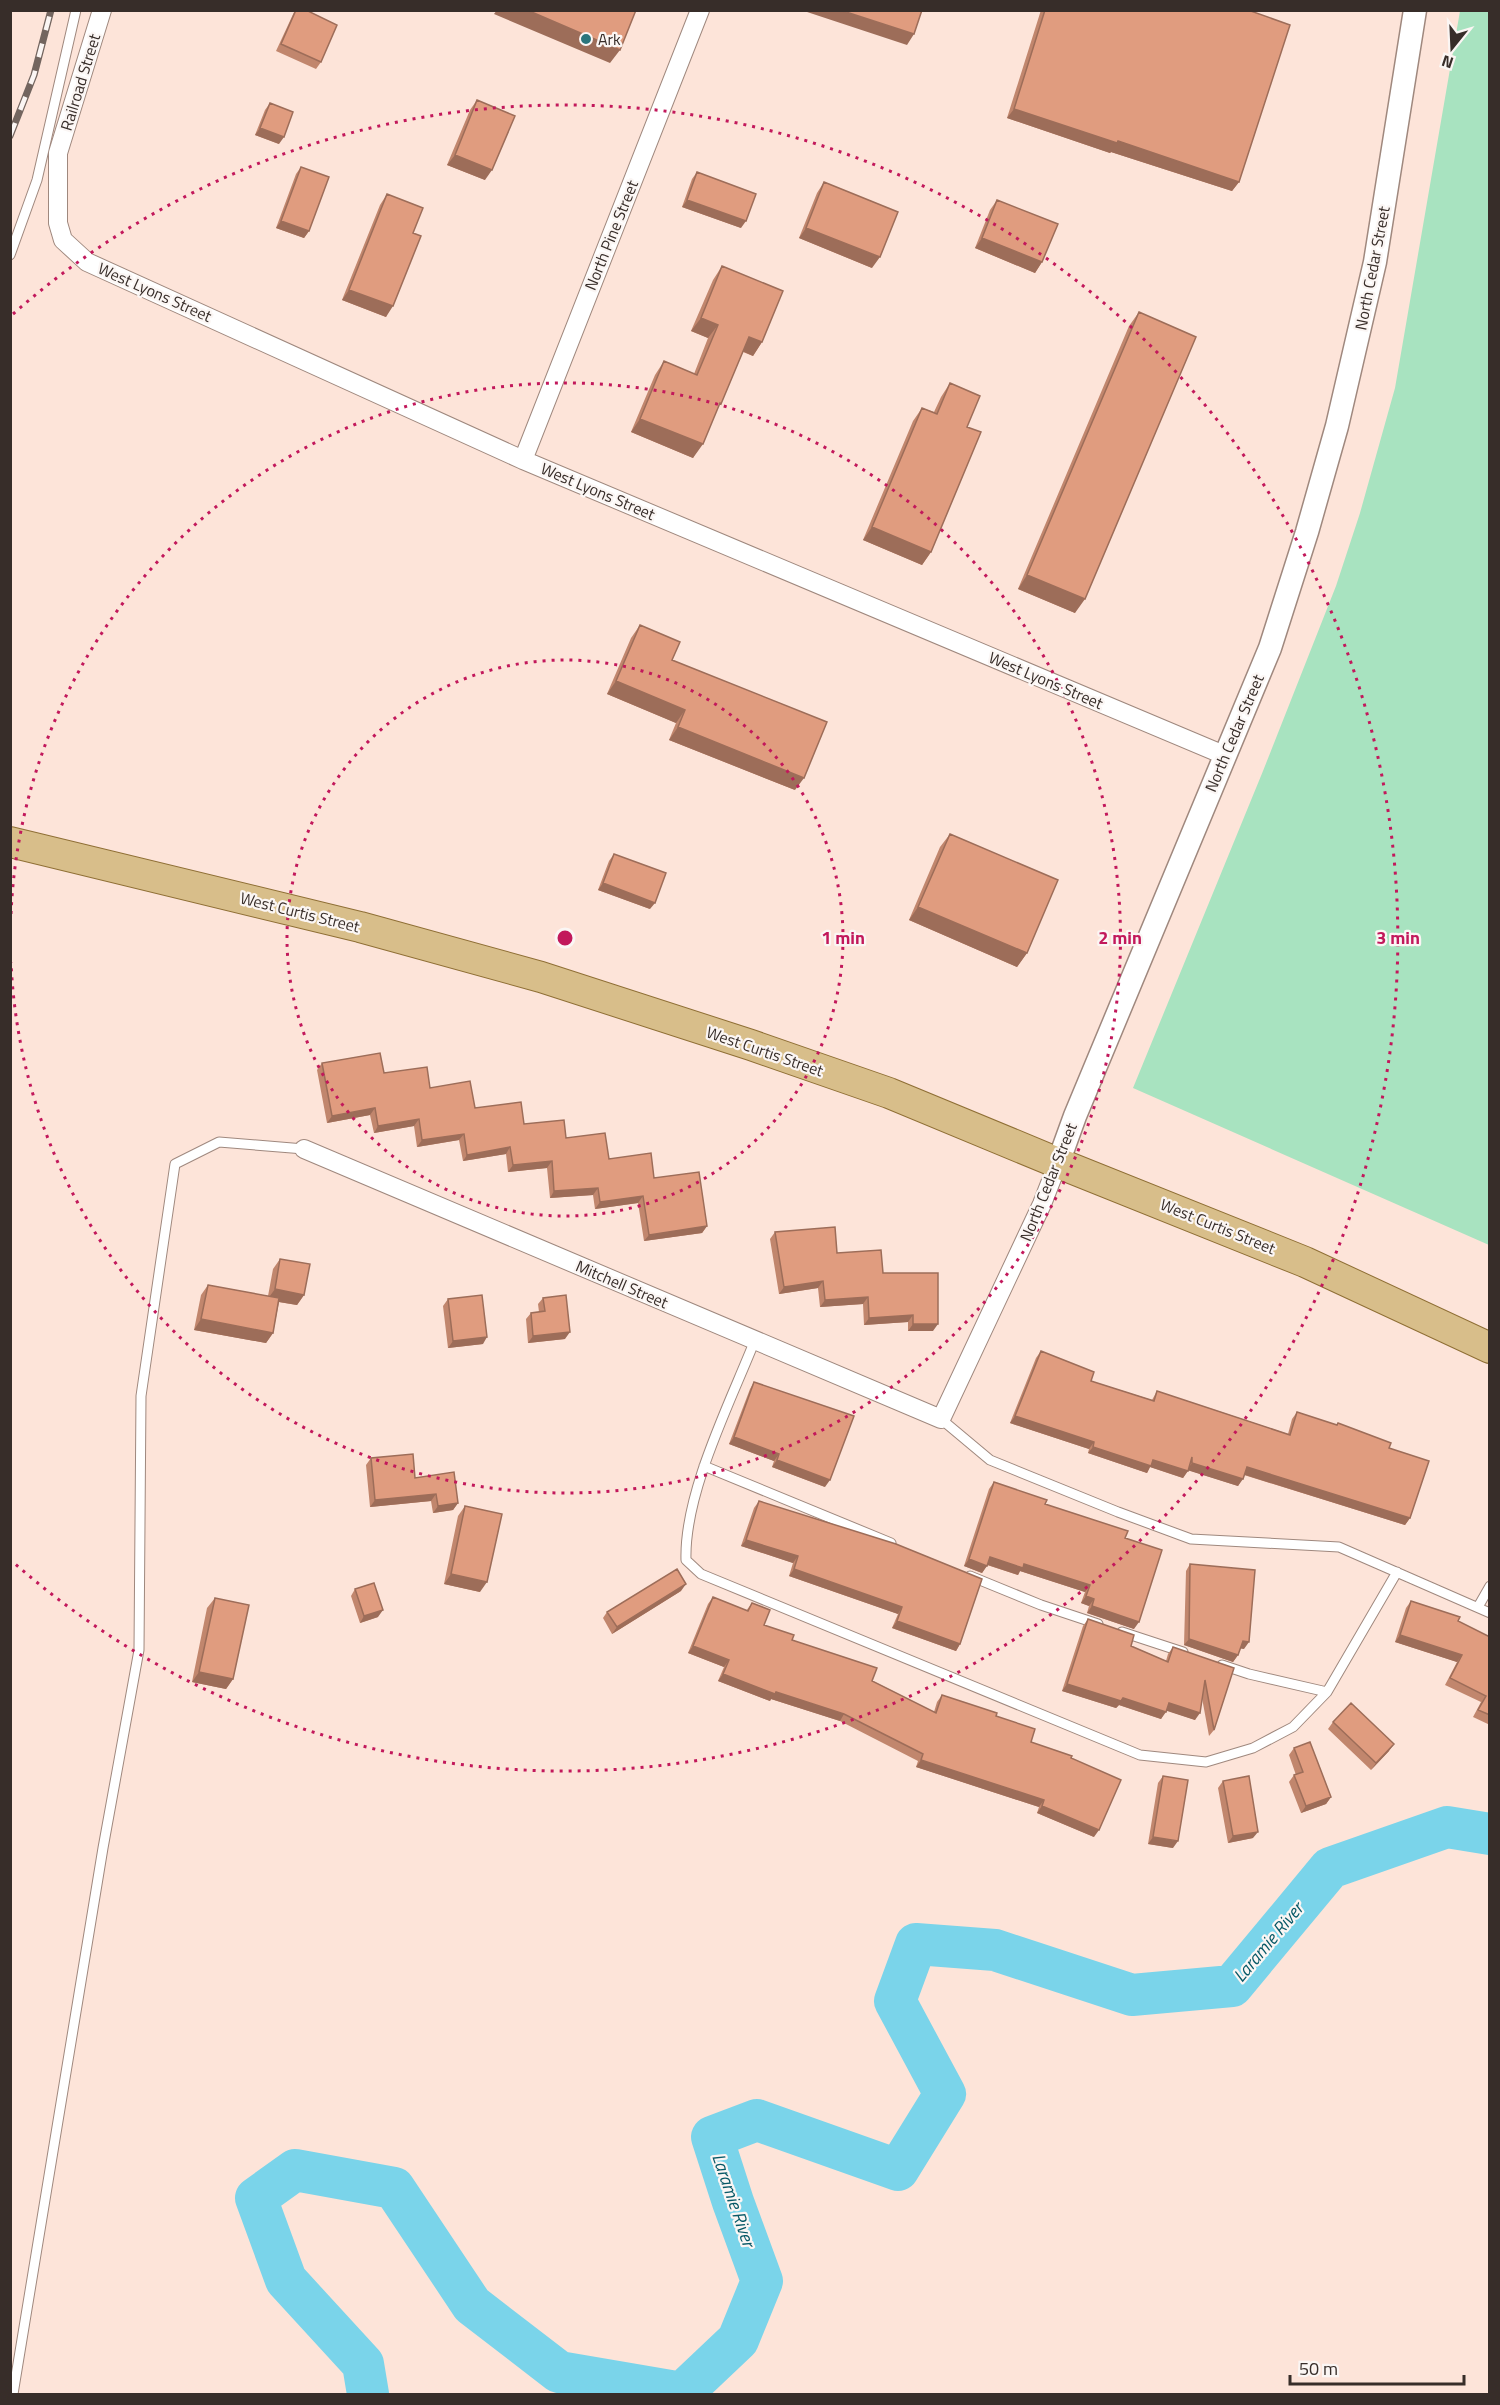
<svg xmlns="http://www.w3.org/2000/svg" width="1500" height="2405" viewBox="0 0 1500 2405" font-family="'Titillium Web',sans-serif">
  <rect width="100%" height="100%" fill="#fde4d9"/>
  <path fill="#a8e3c0" d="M1460,11H1490L1489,1245L1133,1088L1263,771L1336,586L1360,513L1395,388Z"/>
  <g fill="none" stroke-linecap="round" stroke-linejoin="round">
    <path stroke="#7ad4ea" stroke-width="42" d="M368,2394L363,2364L286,2280L256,2198L295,2170L394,2188L472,2305L559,2372L682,2393L738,2340L762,2281L733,2202L712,2137L757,2120L898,2170L945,2094L895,2001L916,1944L995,1950L1132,1995L1232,1986L1330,1868L1447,1827L1490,1834"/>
    <g stroke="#9f887e" stroke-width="11">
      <path id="service" d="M10,255L37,180L76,10
        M755,1340C730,1403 684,1493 686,1560L701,1574L1140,1755L1206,1762L1253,1748L1293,1727L1327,1692L1397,1572
        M941,1419L990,1460L1118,1512L1191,1539L1339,1547L1490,1613
        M704,1466L891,1543
        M970,1576L1041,1605L1098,1624
        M1478,1607L1490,1586
        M1122,1632L1183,1652
        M1222,1665L1249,1674L1327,1692
        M13,2394L103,1848L139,1650L141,1396L175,1164L219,1142L304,1149"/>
    </g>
    <g stroke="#9f887e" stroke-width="20">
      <path id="minor" d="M102,10L58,153V223L63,240L87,262L523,460L1224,755
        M523,460L700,10
        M304,1149L941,1419L1042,1204L1058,1163"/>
    </g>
    <g stroke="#9f887e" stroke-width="25">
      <path id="tertiary" d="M1058,1163L1075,1116L1270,648L1307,532L1337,426L1375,262L1415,10"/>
    </g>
    <g stroke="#8f6f35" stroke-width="32">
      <path id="primary" d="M10,842L360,927L541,977L751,1045L889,1093L1058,1163L1305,1262L1490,1348"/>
    </g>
    <use href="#service" stroke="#fff" stroke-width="9"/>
    <use href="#minor" stroke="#fff" stroke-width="18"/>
    <use href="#tertiary" stroke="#fff" stroke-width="22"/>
    <use href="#primary" stroke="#d8be8a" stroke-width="30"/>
    <g stroke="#73655f" stroke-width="7">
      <path id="rail" d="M10,136L34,75L51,10"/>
    </g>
    <use href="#rail" stroke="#fbf6f4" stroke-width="4.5" stroke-dasharray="14" stroke-linecap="butt"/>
  </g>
  <path fill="#c1866d" d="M295,10H306L321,62L316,69L276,51Z
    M1041,10H1248L1239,182L1232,191L1111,152L1110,153L1007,118Z
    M477,100L485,180L447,165L470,110Z
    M270,103L279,144L255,135L265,110Z
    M301,167L309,231L304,238L276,228L296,174Z
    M697,172L741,228L682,207L692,179Z
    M824,182L872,268L799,238L817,193Z
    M387,194L413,233L386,317L342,300L380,205Z
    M997,200L1042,262L1035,273L975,248L990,210Z
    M722,266L762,342L753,356L743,352L716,411L693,458L631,432L655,375L664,361L694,374L708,338L691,331L713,280Z
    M1139,312L1075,613L1018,589L1129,326Z
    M950,383L967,427L931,552L922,565L863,540L913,421L922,408L934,412L941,397Z
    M640,625L672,660L795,790L669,740L676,723L607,694L631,638Z
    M950,834L1027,953L1017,967L909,920L940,847Z
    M614,854L650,909L598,890L609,861Z
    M322,1063L384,1073L430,1088L475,1108L566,1138L609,1159L654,1178L707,1226L702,1233L644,1241L638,1203L595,1209L593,1195L550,1198L547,1168L508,1172L506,1154L463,1161L459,1140L417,1147L414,1126L374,1133L370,1115L327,1123L317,1070Z
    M775,1232L837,1253L883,1273L933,1331H908V1322L864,1325L863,1304L820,1307L818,1288L779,1294L770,1239Z
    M280,1259L304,1295L297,1305L279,1302L273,1333L266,1343L194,1330L201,1295L208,1285L268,1296L273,1269Z
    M543,1298L565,1339L528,1343L526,1319L531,1313L539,1312L538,1304Z
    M448,1299L483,1344L448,1348L443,1306Z
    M1041,1351L1091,1381L1152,1400L1157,1391L1288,1434L1292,1419L1297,1412L1336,1425L1338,1423L1389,1448L1410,1518L1405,1525L1244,1475L1238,1486L1188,1470L1183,1478L1150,1467L1147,1473L1088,1453L1089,1449L1010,1423L1036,1358Z
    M754,1382L825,1487L772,1467L774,1461L729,1444L750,1389Z
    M371,1458L415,1478L458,1503L453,1510L433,1513L431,1501L370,1507L366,1465Z
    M994,1482L1045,1504L1125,1538L1134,1629L1087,1613L1089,1606L1081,1603L1085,1592L1020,1571L1018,1575L987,1565L982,1573L964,1566L989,1489Z
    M759,1501L960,1644L956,1651L892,1628L898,1614L789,1576L793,1563L741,1546L754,1508Z
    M465,1506L480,1592L444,1584L458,1516Z
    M1190,1564L1244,1649L1240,1648L1238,1655L1233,1662L1184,1645L1186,1571Z
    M355,1589L378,1617L360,1623L351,1596Z
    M681,1591L612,1634L603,1618L607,1612Z
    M713,1597L746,1611L752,1603L764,1625L792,1640L934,1712L937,1702L942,1695L996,1716L1031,1742L1071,1758L1094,1837L1037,1813L1039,1807L916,1767L918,1761L840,1721L771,1699L770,1701L718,1681L724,1667L688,1653L708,1604Z
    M215,1598L233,1679L226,1689L192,1682L207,1608Z
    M1411,1601L1458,1621L1490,1637V1725L1473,1717L1481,1702L1445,1685L1457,1662L1395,1642L1406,1608Z
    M1088,1619L1131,1646L1166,1661L1168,1654L1173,1647L1234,1668L1214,1730L1209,1736L1202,1698L1195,1720L1166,1710L1161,1719L1119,1705L1116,1708L1062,1691L1083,1626Z
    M1333,1722L1389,1751L1371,1770L1328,1729Z
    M1294,1748L1331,1797L1326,1804L1301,1813L1289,1782L1294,1775H1296L1289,1755Z
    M1163,1776L1173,1848L1148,1844L1158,1783Z
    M1223,1781L1253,1838L1228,1843L1218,1788Z"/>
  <path fill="#9d6d59" d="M497,10H527L620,50L610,63L494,14Z
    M801,10H840L914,34L907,45Z
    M1014,109L1118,141L1239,182L1232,191L1111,152L1110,153L1007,118Z
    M260,128L284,137L279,144L255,135Z
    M455,155L492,170L485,180L447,165Z
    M687,200L746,221L741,228L682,207Z
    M281,221L309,231L304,238L276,228Z
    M806,228L880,257L872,268L799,238Z
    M982,238L1042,262L1035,273L975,248Z
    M349,290L393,306L386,317L342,300Z
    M701,318L718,325L708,338L691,331Z
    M749,337L762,342L753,356L740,350Z
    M640,419L703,444L693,458L631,432Z
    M872,527L931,552L922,565L863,540Z
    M1027,575L1085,599L1075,613L1018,589Z
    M616,681L685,710L676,723L607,694Z
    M678,727L804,778L795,790L669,740Z
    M603,883L655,903L650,909L598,890Z
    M918,907L1027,953L1017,967L909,920Z
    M375,1108L370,1115L327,1123L332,1116Z
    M419,1119L414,1126L374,1133L378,1126Z
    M464,1134L459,1140L417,1147L422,1140Z
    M510,1147L506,1154L463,1161L467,1155Z
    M552,1161L547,1168L508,1172L513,1165Z
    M598,1188L593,1195L550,1198L554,1191Z
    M643,1196L638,1203L595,1209L600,1202Z
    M707,1226L702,1233L644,1241L649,1235Z
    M823,1281L818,1288L779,1294L784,1287Z
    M275,1289L304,1295L297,1305L267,1300Z
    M868,1297L863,1304L820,1307L825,1300Z
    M913,1315L908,1322L864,1325L869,1318Z
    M201,1319L273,1333L266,1343L194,1330Z
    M913,1324H938L933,1331H908Z
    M570,1332L565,1339L528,1343L533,1336Z
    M487,1337L483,1344L448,1348L453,1341Z
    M1015,1416L1094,1442L1089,1449L1010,1423Z
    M734,1437L779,1454L774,1461L729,1444Z
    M1093,1447L1153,1460L1188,1471L1183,1478L1150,1467L1147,1473L1088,1453Z
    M777,1460L830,1480L825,1487L772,1467Z
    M1192,1463L1243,1479L1238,1486L1187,1470Z
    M1247,1467L1410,1518L1405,1525L1242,1474Z
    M436,1494L431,1501L370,1507L375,1500Z
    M458,1503L453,1510L433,1513L438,1506Z
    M746,1540L798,1556L793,1563L741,1546Z
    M990,1557L1024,1564L1090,1585L1085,1592L1020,1571L1018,1575L985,1564Z
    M969,1559L987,1566L982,1573L964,1566Z
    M794,1569L902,1607L898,1614L789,1576Z
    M451,1574L487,1582L480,1592L444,1584Z
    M686,1584L681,1591L612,1634L617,1627Z
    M1086,1596L1094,1599L1089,1606L1081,1603Z
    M1092,1606L1139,1622L1134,1629L1087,1613Z
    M383,1610L378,1617L360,1623L364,1616Z
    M897,1621L960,1644L956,1651L892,1628Z
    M1400,1635L1462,1655L1457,1662L1395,1642Z
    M1189,1639L1238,1655L1233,1662L1184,1645Z
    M1243,1641L1249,1642L1244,1649L1238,1648Z
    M693,1646L729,1660L724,1667L688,1653Z
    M199,1672L233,1679L226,1689L192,1682Z
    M723,1674L776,1692L844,1714L840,1721L771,1699L770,1701L718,1681Z
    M1067,1684L1123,1698L1166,1712L1161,1719L1119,1705L1116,1708L1062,1691Z
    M1169,1703L1200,1713L1195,1720L1164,1710Z
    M1394,1744L1389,1751L1371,1770L1376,1763Z
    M921,1760L1044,1800L1039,1807L916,1767Z
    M1331,1797L1326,1804L1301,1813L1306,1806Z
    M1042,1806L1099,1830L1094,1837L1037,1813Z
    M1258,1832L1253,1838L1228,1843L1233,1836Z
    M1153,1837L1178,1841L1173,1848L1148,1844Z"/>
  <path fill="#e09c7f" stroke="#9d6d59" stroke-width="1.5" d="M296,10H306L337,25L321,62L281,44Z
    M527,10H636L620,50Z
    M840,10H922L914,34Z
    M1045,10H1248L1290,25L1239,182L1118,141L1117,143L1014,109Z
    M477,100L515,116L492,170L455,155Z
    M270,103L293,112L284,137L260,128Z
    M301,167L329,177L309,231L281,221Z
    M697,172L756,194L746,221L687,200Z
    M824,182L898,212L880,257L806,228Z
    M387,194L423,208L413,233L421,236L393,306L349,290Z
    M997,200L1058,224L1042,262L982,238Z
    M722,266L783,291L762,342L749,337L721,404L720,403L703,444L640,419L664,361L697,375L718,325L701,318Z
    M1139,312L1196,337L1085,599L1027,575Z
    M950,383L980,396L967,427L981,432L931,552L872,527L922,408L937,414Z
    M640,625L680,642L672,660L827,722L804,778L678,727L685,710L616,681Z
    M950,834L1058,880L1027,953L918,907Z
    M614,854L666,873L655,903L603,883Z
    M380,1053L384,1073L427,1067L430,1088L470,1081L475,1108L521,1102L524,1124L564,1120L566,1138L605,1133L609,1159L651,1153L654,1178L699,1172L707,1226L649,1235L643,1196L600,1202L598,1188L554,1191L552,1161L513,1165L510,1147L467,1155L464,1134L422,1140L419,1119L378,1126L375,1108L332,1116L322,1063Z
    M835,1227L837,1253L881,1250L883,1273H938V1324H913V1315L869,1318L868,1297L825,1300L823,1281L784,1287L775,1232Z
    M280,1259L310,1264L304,1295L275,1289Z
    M208,1285L279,1298L273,1333L201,1319Z
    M482,1295L487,1337L453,1341L448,1299Z
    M566,1295L570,1332L533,1336L531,1313L545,1311L543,1298Z
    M1041,1351L1094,1372L1091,1381L1154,1401L1157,1391L1290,1435L1297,1412L1337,1425L1338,1423L1391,1443L1389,1448L1429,1461L1410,1518L1247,1467L1243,1479L1192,1463V1457L1188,1471L1153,1460L1151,1466L1093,1447L1094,1442L1015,1416Z
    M754,1382L854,1416L830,1480L777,1460L779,1454L734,1437Z
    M413,1454L415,1478L454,1472L458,1503L438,1506L436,1494L375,1500L371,1458Z
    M994,1482L1047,1500L1045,1504L1128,1531L1125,1538L1162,1550L1139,1622L1092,1606L1094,1599L1086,1596L1090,1585L1024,1564L1023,1568L990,1557L987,1566L969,1559Z
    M759,1501L896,1544L982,1579L960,1644L897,1621L902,1607L794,1569L798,1556L746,1540Z
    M465,1506L502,1514L487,1582L451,1574Z
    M1190,1564L1255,1570L1249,1642L1243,1641L1238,1655L1189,1639Z
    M677,1569L686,1584L617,1627L607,1612Z
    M374,1583L383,1610L364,1616L355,1589Z
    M713,1597L748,1611L752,1603L770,1610L764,1625L794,1635L792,1640L877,1668L872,1681L936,1713L942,1695L997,1713L996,1716L1035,1729L1031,1742L1072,1756L1071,1758L1121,1780L1099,1830L1042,1806L1044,1800L921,1760L923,1754L844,1714L776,1692L775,1694L723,1674L729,1660L693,1646Z
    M215,1598L249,1605L233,1679L199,1672Z
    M1411,1601L1460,1617L1458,1621L1490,1637V1715L1478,1710L1486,1696L1450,1678L1462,1655L1400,1635Z
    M1088,1619L1134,1635L1131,1646L1168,1662L1173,1647L1234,1668L1214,1730L1205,1680L1200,1713L1169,1703L1166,1712L1123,1698L1121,1701L1067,1684Z
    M1351,1703L1394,1744L1376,1763L1333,1722Z
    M1310,1742L1331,1797L1306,1806L1294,1775L1303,1772L1294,1748Z
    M1163,1776L1188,1780L1178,1841L1153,1837Z
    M1249,1776L1258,1832L1233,1836L1223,1781Z"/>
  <g fill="none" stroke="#c2185b" stroke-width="3" stroke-dasharray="3 6">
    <circle cx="565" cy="938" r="278"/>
    <path d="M11 914A555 555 0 1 1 11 962"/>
    <path d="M13 314A833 833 0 1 1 13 1562"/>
  </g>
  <circle fill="#2b757c" stroke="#fbf6f4" stroke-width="2" cx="586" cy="39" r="6"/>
  <g text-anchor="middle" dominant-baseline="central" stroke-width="4.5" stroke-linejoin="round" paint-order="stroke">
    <g font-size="16" fill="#372d29" stroke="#fbf6f4" text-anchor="start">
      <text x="598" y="39">Ark</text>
    </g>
    <g font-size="16" fill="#372d29" stroke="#fbf6f4">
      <text transform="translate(80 82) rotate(-73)">Railroad Street</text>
      <text transform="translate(611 235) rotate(-68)">North Pine Street</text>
      <text transform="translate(1372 268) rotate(-79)">North Cedar Street</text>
      <text transform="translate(155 292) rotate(24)">West Lyons Street</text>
      <text transform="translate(598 491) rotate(23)">West Lyons Street</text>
      <text transform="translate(1046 680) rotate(23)">West Lyons Street</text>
      <text transform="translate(1234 733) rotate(-67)">North Cedar Street</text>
      <text transform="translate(300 912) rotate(14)">West Curtis Street</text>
      <text transform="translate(765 1051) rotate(19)">West Curtis Street</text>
      <text transform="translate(1048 1182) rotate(-68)">North Cedar Street</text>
      <text transform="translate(1218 1226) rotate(22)">West Curtis Street</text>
      <text transform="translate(622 1284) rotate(23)">Mitchell Street</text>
    </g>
    <g font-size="18" font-style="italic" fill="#075967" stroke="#fbf6f4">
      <text transform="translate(1268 1942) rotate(-50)">Laramie River</text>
      <text transform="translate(734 2200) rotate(71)">Laramie River</text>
    </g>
  </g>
  <circle cx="565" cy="938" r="9" fill="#c2185b" stroke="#fbf6f4" stroke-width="3"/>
  <g font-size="18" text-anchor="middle" font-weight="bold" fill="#c2185b" stroke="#fbf6f4" stroke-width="4.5" stroke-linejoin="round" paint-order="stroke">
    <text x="843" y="944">1 min</text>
    <text x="1120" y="944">2 min</text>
    <text x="1398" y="944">3 min</text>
  </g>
  <rect width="1500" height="2405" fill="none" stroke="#372d29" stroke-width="24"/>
  <g transform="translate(1452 48) rotate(198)" stroke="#fbf6f4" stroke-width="4.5" paint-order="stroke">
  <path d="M0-4.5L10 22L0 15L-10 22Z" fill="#372d29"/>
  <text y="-9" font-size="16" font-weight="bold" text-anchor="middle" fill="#372d29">N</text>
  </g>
  <path d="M1290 2375v9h174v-9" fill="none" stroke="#372d29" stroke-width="3"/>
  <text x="1299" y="2375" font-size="18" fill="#372d29" stroke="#fbf6f4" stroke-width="4.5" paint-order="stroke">50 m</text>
</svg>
